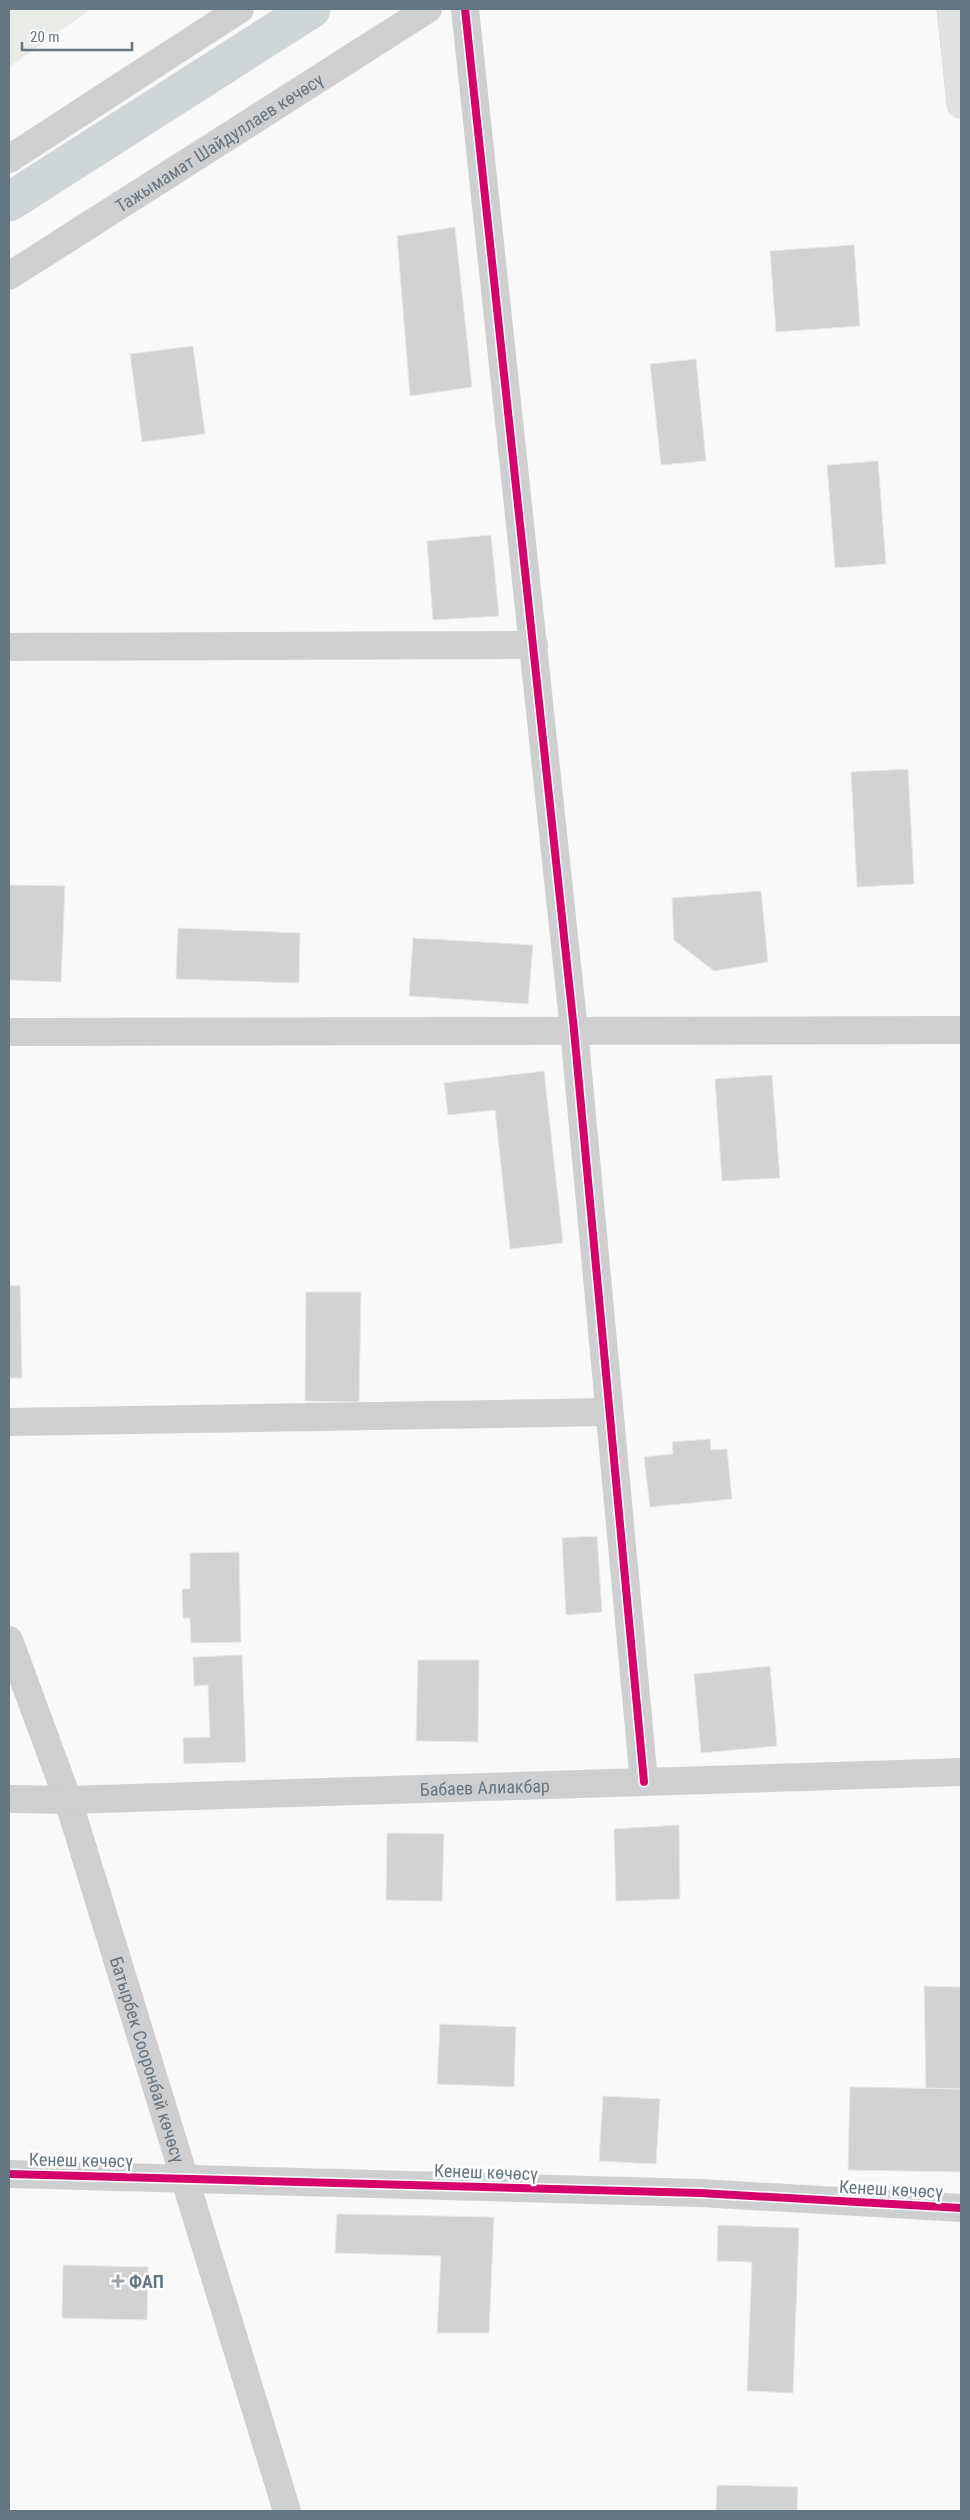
<svg xmlns="http://www.w3.org/2000/svg" width="970" height="2520" viewBox="0 0 970 2520" font-family="'Roboto Condensed',sans-serif">
  <rect width="100%" height="100%" fill="#f9f9f9"/>
  <path fill="#e8ebe6" d="M9,9H91L9,67Z"/>
  <g fill="none" stroke-linecap="round" stroke-linejoin="round">
    <path stroke="#ced6d9" stroke-width="39" d="M9,202L311,9"/>
  </g>
  <path fill="#d0d2d3" stroke="#e8e8e8" d="M455,227L472,387L410,396L397,236Z
    M854,245L860,326L776,332L770,251Z
    M193,346L205,434L142,442L130,354Z
    M696,359L706,461L661,465L650,364Z
    M878,461L886,564L835,568L827,465Z
    M491,535L499,616L433,620L427,541Z
    M908,769L914,884L857,887L851,772Z
    M9,885L65,886L61,982L9,980Z
    M761,891L768,962L714,971L674,940L672,898Z
    M178,928L300,933L299,983L176,979Z
    M413,938L533,945L528,1004L409,996Z
    M544,1071L563,1243L510,1249L495,1110L448,1115L444,1083Z
    M772,1075L780,1178L722,1181L715,1079Z
    M20,1285L22,1378H9V1286Z
    M306,1292H361L359,1402L305,1401Z
    M710,1439L711,1450L727,1449L732,1499L650,1507L644,1457L673,1454L672,1442Z
    M597,1536L602,1612L566,1615L562,1538Z
    M239,1552L241,1642L191,1643L190,1618H183L182,1589H190V1553Z
    M242,1655L246,1762L184,1764L183,1738L210,1737L208,1685L194,1686L193,1657Z
    M418,1660H479L478,1742L416,1741Z
    M770,1666L777,1746L701,1753L694,1674Z
    M679,1825L680,1899L616,1901L614,1829Z
    M387,1833L444,1834L442,1901L386,1900Z
    M924,1986L961,1987V2089L926,2088Z
    M440,2024L516,2027L514,2087L437,2084Z
    M850,2087L961,2089V2172L848,2170Z
    M603,2096L660,2099L656,2164L599,2161Z
    M337,2214L494,2217L489,2333H437L441,2256L335,2253Z
    M718,2225L799,2228L793,2393L747,2391L752,2262L717,2261Z
    M63,2265L148,2267L147,2320L62,2318Z
    M717,2485L798,2487L797,2511H716Z"/>
  <g fill="none" stroke-linecap="round" stroke-linejoin="round">
    <g stroke="#d5d6d6" stroke-width="29">
      <path id="highway" d="M951,9L961,104"/>
    </g>
    <g stroke="#cecfd0" stroke-width="28">
      <path d="M465,9L574,1030L644,1782"/>
      <path d="M9,159L240,9"/>
      <path id="s1" d="M9,276L428,9"/>
      <path d="M9,647L534,645"/>
      <path d="M9,1032L961,1030"/>
      <path d="M9,1422L609,1412"/>
      <path id="s2" d="M9,1640L68,1800L287,2511"/>
      <path id="s3" d="M9,1799L68,1800L961,1772"/>
      <path d="M9,2174L700,2193L961,2208"/>
    </g>
    <use href="#highway" stroke="#e1e2e2" stroke-width="28"/>
    <g stroke="#fff" stroke-width="11">
      <path id="cycleway" d="M465,9L574,1030L644,1782
        M9,2174L700,2193L961,2208"/>
    </g>
    <use href="#cycleway" stroke="#d6006c" stroke-width="8"/>
  </g>
  <path fill="#99a4ac" stroke="#fff" stroke-width="2" d="M115.5 2273.5h5v5h5v5h-5v5h-5v-5h-5v-5h5z"/>
  <g text-anchor="middle" dominant-baseline="central" stroke-width="5" stroke-linejoin="round" paint-order="stroke">
    <g font-size="18" fill="#657683" stroke="#fff">
      <text stroke="none"><textPath href="#s1" startOffset="249">Тажымамат Шайдуллаев көчөсү</textPath></text>
      <text stroke="none"><textPath href="#s3" startOffset="476">Бабаев Алиакбар</textPath></text>
      <text stroke="none"><textPath href="#s2" startOffset="442">Батырбек Сооронбай көчөсү</textPath></text>
      <text transform="translate(81 2160) rotate(1)">Кенеш көчөсү</text>
      <text transform="translate(486 2172) rotate(2)">Кенеш көчөсү</text>
      <text transform="translate(891 2189) rotate(3)">Кенеш көчөсү</text>
    </g>
    <g font-size="18" font-weight="bold" fill="#657683" stroke="#fff" text-anchor="start">
      <text x="129" y="2281">ФАП</text>
    </g>
  </g>
  <rect width="970" height="2520" fill="none" stroke="#657683" stroke-width="20"/>
  <path d="M22 42v8h110v-8" fill="none" stroke="#657683" stroke-width="2.5"/>
  <text x="30" y="42" font-size="15" fill="#657683" stroke="#ffffff" stroke-width="4" paint-order="stroke">20 m</text>
</svg>
